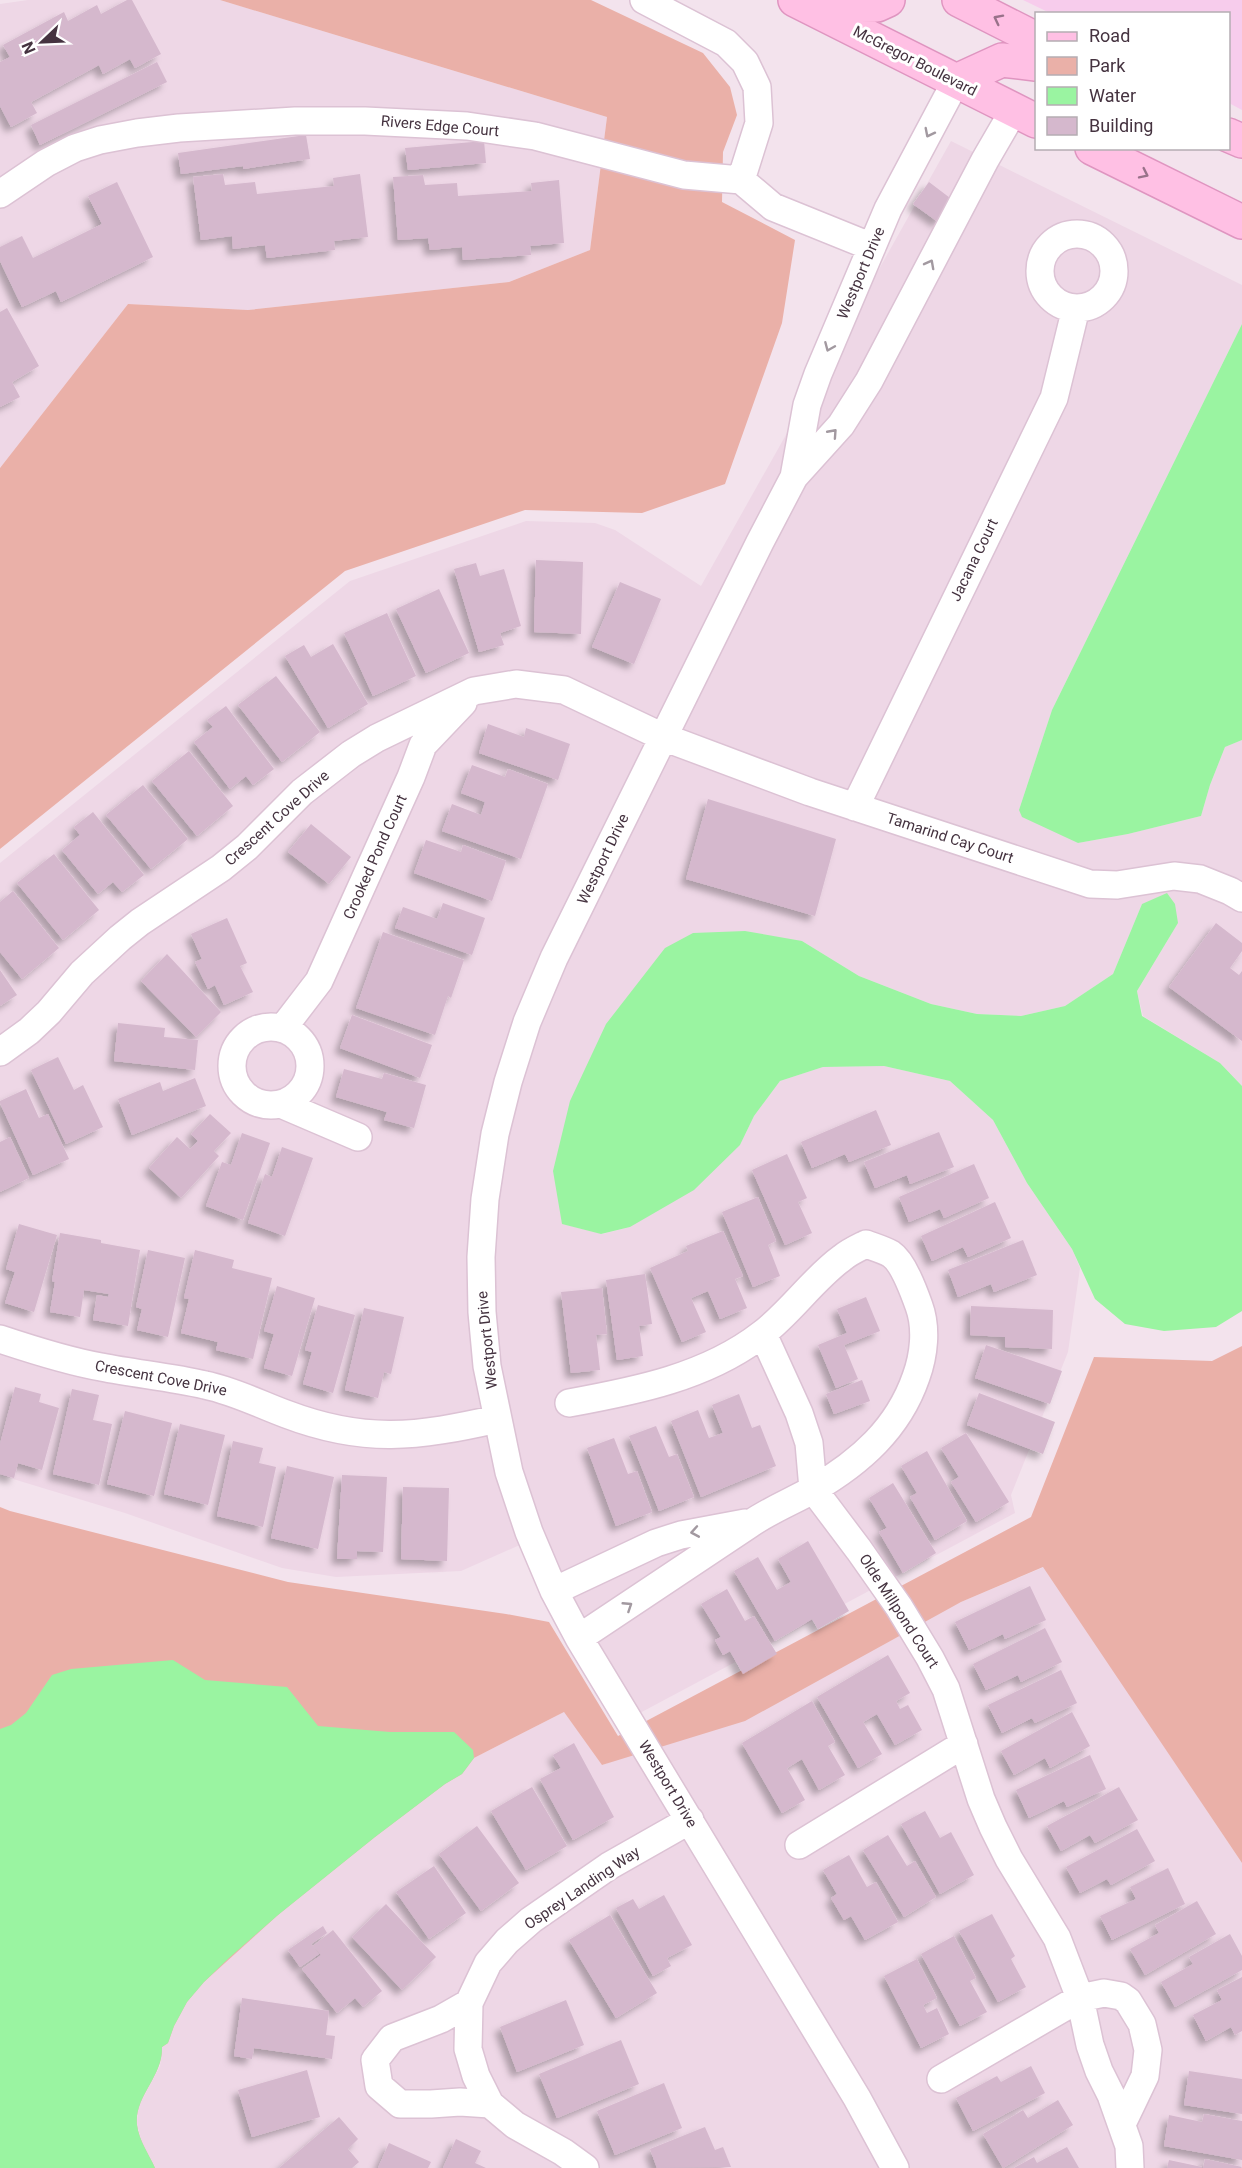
<svg xmlns="http://www.w3.org/2000/svg" width="1242" height="2168" viewBox="0 0 1242 2168" font-family="Roboto,sans-serif">
  <defs>
    <filter id="shadow"><feDropShadow dx="-5.5" dy="5.5" stdDeviation="3" flood-color="#0004"/></filter>
  </defs>
  <rect width="100%" height="100%" fill="#f3e3ed"/>
  <path fill="#eed7e6" d="M28,0H220L607,117L590,250L509,282L248,310L128,304L0,468V4Z
    M951,141L1242,285V324L1052,710L1019,810L1078,843L1128,834L1201,816L1210,785L1225,747L1242,740V1086L1220,1063L1143,1016L1137,991L1178,923L1142,904L1113,974L1065,1006L1021,1016L977,1014L931,1004L859,976L802,941L563,1224L602,1234L630,1227L740,1145L754,1116L780,1081L823,1067L884,1066L950,1081L993,1120L1027,1183L1072,1249L1080,1268L1068,1352L1011,1495L1015,1513L623,1722L522,1544L461,1571L336,1577L282,1568L125,1513L0,1475V863L350,581L526,521L595,523L615,530L701,586Z
    M1044,1567L1242,1863V2168H155L141,2141L137,2124L138,2107L160,2066L162,2047L168,2043L174,2026L187,2002L204,1982L278,1915L375,1837L445,1784L462,1774L474,1758L564,1712L603,1765L961,1602Z"/>
  <path fill="#f7ccec" d="M1023,0H1242V110L1229,103L1228,14L1050,13Z"/>
  <path fill="#eab0a8" d="M220,0H591L703,53L730,87L737,115L723,152L722,202L795,240L782,323L725,484L642,513L525,510L345,571L0,849V468L128,304L248,310L509,282L590,250L607,117Z
    M1242,1346V1863L1043,1567L961,1602L745,1721L602,1765L564,1712L474,1758L462,1774L445,1784L375,1837L278,1915L204,1982L187,2002L174,2026L168,2043L162,2047C163,2077 134,2096 137,2125C139,2141 149,2154 155,2168H0V1507L10,1511L288,1582L506,1614L549,1622L618,1736L1031,1517L1094,1357L1212,1361Z"/>
  <path fill="#9af4a1" d="M1242,324V740L1225,747L1210,785L1201,816L1128,834L1078,843L1022,817L1019,810L1052,710Z
    M1167,893L1175,904L1178,923L1137,991L1142,1016L1220,1063L1242,1086V1311L1216,1327L1164,1331L1125,1324L1095,1299L1072,1249L1027,1183L993,1120L950,1081L884,1066L823,1067L780,1081L754,1116L740,1145L694,1190L630,1227L601,1234L562,1224L553,1171L570,1101L606,1024L665,948L693,933L745,931L802,941L859,976L931,1004L977,1014L1021,1016L1065,1006L1113,974L1142,904Z
    M173,1660L205,1680L287,1687L318,1726L390,1732H454L473,1750L474,1758L462,1774L445,1784L375,1837L278,1915L229,1958L204,1982L187,2002L174,2026L168,2043L162,2047C163,2077 134,2096 137,2125C139,2141 149,2154 155,2168H0V1729L11,1725L26,1713L52,1675L71,1669Z"/>
  <path fill="#d5b8cd" filter="url(#shadow)" d="M127,0H132L161,54L135,68L130,59L103,74L99,65L31,102L37,113L11,127L0,106V62L10,57L3,45L64,12L68,21L97,5L101,14Z
    M157,62L167,82L40,145L31,125Z
    M306,135L310,159L243,169V166L181,174L178,153Z
    M484,141L486,163L408,170L405,148Z
    M223,174L225,185L255,182L257,194L334,186L333,178L360,174L368,237L334,241L335,250L267,258L265,245L233,249L232,236L201,240L193,177Z
    M423,175L425,185L457,183L458,196L532,191L531,183L559,180L564,243L530,246L531,255L463,260L462,247L430,250L428,238L398,240L393,177Z
    M117,182L153,257L61,302L56,291L22,307L0,261V247L22,236L33,258L102,224L88,196Z
    M929,182L954,201L938,222L913,204Z
    M7,308L39,366L12,382L20,397L0,407V312Z
    M536,560L583,562L581,634L534,632Z
    M476,563L480,576L504,569L521,626L500,633L504,645L479,652L454,569Z
    M620,582L661,599L634,664L592,647Z
    M439,589L469,653L426,673L396,609Z
    M387,613L416,676L373,696L344,633Z
    M333,644L368,704L328,728L285,656L304,645L311,657Z
    M276,676L320,732L282,762L238,705Z
    M226,706L274,769L253,785L246,776L230,789L194,742L213,727L207,720Z
    M488,724L524,737L526,728L570,744L558,780L479,753Z
    M189,751L233,806L197,836L152,781Z
    M472,765L505,777L508,769L548,784L521,859L442,831L452,804L481,815L485,802L461,793Z
    M143,785L188,839L151,869L106,815Z
    M708,799L836,839L815,916L686,879Z
    M93,812L144,875L122,892L113,882L98,894L62,850L80,835L74,827Z
    M311,824L351,857L329,884L288,852Z
    M426,840L461,852L463,845L506,861L492,901L414,873Z
    M54,854L99,910L63,940L17,883Z
    M13,891L59,948L22,979L0,952V902Z
    M443,903L485,918L472,955L395,928L403,907L437,919Z
    M227,918L247,963L240,966L253,992L224,1005L215,985L208,989L195,962L202,959L191,934Z
    M1216,923L1242,943V951L1230,968L1239,975L1242,971V1041L1169,987Z
    M383,932L464,960L451,998L448,996L435,1035L356,1008Z
    M167,954L221,1012L196,1037L141,981Z
    M0,970L17,995L0,1006Z
    M352,1015L432,1045L420,1078L340,1048Z
    M118,1023L165,1028L164,1037L198,1040L195,1070L114,1061Z
    M58,1057L74,1090L83,1085L103,1127L66,1144L31,1070Z
    M344,1069L382,1079L384,1073L426,1085L414,1128L384,1120L387,1112L336,1097Z
    M195,1078L206,1106L132,1135L118,1099L160,1082L163,1091Z
    M26,1089L39,1118L48,1114L69,1159L33,1175L0,1103V1101Z
    M876,1110L891,1145L849,1162L845,1154L812,1168L801,1142Z
    M210,1114L231,1133L214,1151L219,1156L181,1198L149,1168L177,1137L190,1149L198,1141L191,1134Z
    M939,1132L954,1167L910,1184L907,1175L875,1188L864,1162Z
    M242,1133L270,1143L243,1220L206,1206L222,1162L231,1165Z
    M10,1137L29,1178L0,1192V1142Z
    M282,1147L313,1158L285,1236L248,1223L265,1174L272,1177Z
    M787,1154L807,1198L798,1202L812,1233L785,1245L752,1170Z
    M974,1164L989,1198L944,1218L940,1209L909,1222L899,1197Z
    M758,1197L776,1241L768,1245L780,1276L753,1287L722,1212Z
    M995,1202L1011,1238L968,1257L963,1247L932,1261L921,1236Z
    M19,1224L57,1235L34,1312L5,1303L15,1272L6,1269Z
    M723,1231L743,1276L735,1279L747,1308L720,1319L708,1291L691,1298L706,1332L682,1342L650,1268L688,1251L686,1246Z
    M60,1233L101,1240V1243L140,1250L128,1326L93,1320L97,1295L108,1297L109,1294L84,1290L80,1317L50,1312L55,1282L52,1281Z
    M1023,1240L1037,1275L994,1292L991,1284L958,1297L948,1270Z
    M148,1250L185,1258L168,1337L137,1330L142,1309L136,1307Z
    M195,1250L234,1260L232,1268L272,1278L253,1359L216,1350L218,1342L181,1333L189,1299L184,1298Z
    M645,1274L652,1324L639,1326L643,1356L617,1360L606,1280Z
    M277,1286L315,1298L292,1376L264,1368L274,1334L264,1331Z
    M602,1288L607,1334L596,1335L600,1370L571,1373L561,1292Z
    M866,1297L880,1331L844,1345L858,1379L836,1388L818,1345L847,1333L837,1309Z
    M318,1305L355,1315L333,1393L303,1384L312,1352L305,1350Z
    M971,1306L1053,1310L1052,1349L1005,1347V1337L970,1335Z
    M364,1308L404,1317L391,1374L384,1372L378,1398L345,1390Z
    M986,1345L1062,1371L1050,1404L975,1378Z
    M862,1380L870,1401L834,1414L826,1394Z
    M15,1387L41,1394L39,1402L59,1408L42,1470L18,1463L14,1478L0,1474V1444Z
    M72,1389L99,1395L93,1420L112,1424L99,1485L53,1474Z
    M979,1393L1055,1422L1043,1454L967,1425Z
    M739,1394L752,1428L760,1425L776,1466L701,1497L671,1421L698,1410L709,1438L723,1433L712,1405Z
    M125,1411L172,1423L154,1496L107,1484Z
    M180,1424L225,1435L208,1505L164,1494Z
    M656,1426L669,1457L677,1454L694,1497L659,1511L629,1436Z
    M966,1433L1009,1502L976,1522L951,1482L959,1477L941,1448Z
    M614,1438L628,1474L637,1471L652,1512L616,1526L587,1448Z
    M233,1441L263,1448L259,1463L276,1467L263,1527L217,1516Z
    M927,1451L967,1521L935,1540L910,1497L917,1493L901,1466Z
    M287,1466L334,1477L318,1549L271,1538Z
    M342,1475L387,1477L383,1552L357,1551V1559H337Z
    M893,1483L936,1553L903,1573L879,1532L887,1528L869,1498Z
    M403,1487L449,1488L447,1561L401,1559Z
    M808,1541L849,1611L818,1629L812,1619L775,1641L734,1571L758,1557L777,1590L791,1582L778,1559Z
    M1030,1586L1046,1620L1005,1639L1003,1634L969,1650L955,1622Z
    M727,1589L745,1621L754,1616L777,1654L743,1674L730,1651L723,1655L715,1640L721,1637L701,1604Z
    M1045,1628L1062,1662L1021,1682L1018,1675L986,1690L973,1664Z
    M888,1655L910,1693L896,1701L900,1709L908,1705L922,1730L895,1745L877,1714L863,1722L882,1754L858,1768L817,1697Z
    M1061,1670L1077,1703L1035,1723L1032,1718L1002,1733L988,1705Z
    M812,1701L835,1742L828,1746L845,1775L819,1790L802,1759L787,1768L805,1800L782,1813L742,1743Z
    M1072,1712L1090,1746L1050,1768L1045,1758L1014,1775L1001,1751Z
    M574,1743L614,1817L573,1840L540,1779L561,1768L553,1755Z
    M1090,1755L1106,1789L1067,1807L1064,1801L1029,1818L1016,1790Z
    M532,1787L567,1846L526,1870L491,1811Z
    M1119,1787L1138,1820L1095,1843L1090,1835L1061,1851L1047,1826Z
    M925,1811L940,1838L951,1832L974,1875L940,1894L901,1824Z
    M477,1826L519,1883L481,1911L439,1854Z
    M1137,1829L1155,1861L1111,1885L1107,1879L1080,1893L1066,1867Z
    M888,1835L907,1866L915,1861L936,1897L904,1917L863,1850Z
    M849,1855L867,1887L876,1882L898,1922L865,1940L851,1916L844,1920L831,1898L837,1894L823,1870Z
    M434,1866L466,1913L429,1939L396,1892Z
    M1168,1868L1185,1904L1112,1940L1100,1916L1136,1899L1130,1887Z
    M664,1895L692,1945L667,1958L671,1966L653,1976L616,1908L633,1899L639,1909Z
    M1197,1901L1216,1934L1145,1975L1130,1949L1159,1933L1155,1925Z
    M386,1904L436,1957L402,1990L352,1937Z
    M992,1914L1015,1956L1011,1959L1026,1987L998,2002L959,1931Z
    M610,1915L657,1993L616,2018L569,1940Z
    M323,1926L327,1933L311,1944L319,1954L300,1967L288,1950Z
    M333,1930L382,1991L363,2007L355,1998L337,2013L302,1969L321,1955L313,1946Z
    M1230,1934L1242,1956V1970L1175,2007L1161,1982L1193,1964L1189,1957Z
    M954,1936L976,1978L970,1981L987,2012L960,2026L921,1954Z
    M917,1959L937,1998L923,2005L927,2013L937,2008L949,2034L921,2048L884,1976Z
    M1242,1977V2031L1235,2035L1231,2027L1206,2041L1193,2015L1222,2000L1217,1990Z
    M242,1998L329,2011L326,2035L335,2036L332,2059L254,2048L252,2059L234,2056Z
    M566,2000L584,2045L517,2072L500,2027Z
    M621,2040L639,2084L557,2118L539,2074Z
    M1031,2066L1045,2093L973,2131L956,2098L997,2076L1001,2082Z
    M307,2070L320,2117L252,2137L238,2090Z
    M1189,2071L1242,2079V2114L1184,2105Z
    M664,2083L682,2128L615,2155L597,2111Z
    M1058,2100L1073,2125L1003,2168L983,2134L1023,2110L1028,2118Z
    M1204,2114L1242,2121V2160L1164,2146L1169,2115L1202,2122Z
    M339,2117L358,2139L348,2149L359,2162L352,2168H279Z
    M705,2127L715,2150L723,2147L731,2167L657,2168L650,2149Z
    M456,2139L481,2151L475,2163L486,2168H443Z
    M389,2143L431,2162L428,2168H378Z
    M1067,2147L1079,2168H1014L1034,2157L1037,2163Z
    M1205,2159L1242,2167L1241,2168H1203Z
    M1169,2160L1202,2167V2168H1167Z"/>
  <g fill="none" stroke-linecap="round" stroke-linejoin="round">
    <g stroke="#dcc2d4" stroke-width="30">
      <path id="minor" d="M644,0L726,43L745,62L757,87L759,123L741,180
        M0,194L46,163L75,148L100,140L137,133L179,128L295,121H365L467,126L535,136L684,175L741,180L773,207L872,247
        M1040 271a37 37 0 1 1 74 0a37 37 0 1 1-74 0Z
        M794,477L807,405L818,374L888,209L956,81
        M855,807L1054,398L1076,308
        M232 1066a39 39 0 1 1 78 0a39 39 0 1 1-78 0Z
        M283,1028L319,981L411,777L423,745L463,703
        M0,1052L29,1031L49,1012L82,973L120,938L140,922L221,868L247,847L302,792L351,754L377,738L474,691L516,684L564,690L663,737L810,792L1090,884L1117,885L1174,876L1200,879L1230,891L1242,898
        M281,1104L358,1137
        M763,1334L799,1413L809,1443L813,1489L859,1550L899,1607L930,1658L946,1689L981,1799L993,1827L1009,1859L1057,1938L1080,1998L1090,2045L1099,2071L1111,2095L1129,2146L1130,2168
        M0,1339C33,1350 67,1361 101,1367C136,1374 171,1377 205,1385C234,1391 259,1404 286,1414C365,1444 417,1437 497,1419
        M569,1403C635,1391 707,1377 762,1334C791,1312 813,1279 842,1258C849,1252 858,1248 866,1244C874,1247 884,1250 891,1254C903,1262 914,1292 919,1306C927,1328 924,1355 916,1377C898,1429 860,1462 814,1489C793,1501 770,1510 750,1524C693,1562 636,1600 579,1638
        M554,1591L656,1543L681,1535L745,1523
        M799,1845L964,1744
        M469,2003L441,2019L392,2038L375,2060L379,2086L400,2104H431L460,2102L490,2104
        M941,2079L1080,1998L1104,1993L1121,1996L1128,2001L1142,2024L1148,2050L1145,2076L1122,2124
        M585,2168L563,2152L515,2125L490,2104L476,2076L468,2049L469,2003L488,1963L507,1941L531,1920L609,1866L690,1820
        M895,2168L857,2098L579,1638L554,1591L529,1532L509,1472L487,1366L482,1312L481,1257L485,1199L495,1134L508,1082L527,1022L554,958L760,542L794,477L841,425L869,381L985,160L1014,110"/>
    </g>
    <g stroke="#df95c0" stroke-width="36">
      <path id="secondary" d="M795,0L1036,121
        M959,0L1036,39
        M811,6L877,5L888,0
        M956,81L1002,60L1036,64
        M1228,135L1242,141
        M1092,148L1242,222"/>
    </g>
    <use href="#minor" stroke="#fff" stroke-width="27"/>
    <use href="#secondary" stroke="#ffc0e4" stroke-width="33"/>
  </g>
  <defs><path id="oneway-chevron" d="M-2-3.5L2.5 0L-2 3.5" fill="none" stroke-width="1.6" stroke-linecap="round" stroke-linejoin="round" transform="scale(1.5)"/></defs>
  <g stroke="#99728a">
    <use href="#oneway-chevron" transform="translate(998 19) rotate(-153)"/>
    <use href="#oneway-chevron" transform="translate(1144 174) rotate(26)"/>
  </g>
  <g stroke="#a299a0">
    <use href="#oneway-chevron" transform="translate(929 133) rotate(117)"/>
    <use href="#oneway-chevron" transform="translate(930 264) rotate(-62)"/>
    <use href="#oneway-chevron" transform="translate(829 347) rotate(113)"/>
    <use href="#oneway-chevron" transform="translate(833 433) rotate(-48)"/>
    <use href="#oneway-chevron" transform="translate(695 1532) rotate(170)"/>
    <use href="#oneway-chevron" transform="translate(628 1606) rotate(-33)"/>
  </g>
  <g text-anchor="middle" dominant-baseline="central" stroke-width="6" stroke-linejoin="round" paint-order="stroke">
    <g font-size="15" fill="#453340" stroke="#fff">
      <text transform="translate(915 61) rotate(27)">McGregor Boulevard</text>
      <text transform="translate(440 126) rotate(5)">Rivers Edge Court</text>
      <text transform="translate(861 273) rotate(-67)">Westport Drive</text>
      <text transform="translate(974 560) rotate(-64)">Jacana Court</text>
      <text transform="translate(277 818) rotate(-42)">Crescent Cove Drive</text>
      <text transform="translate(950 838) rotate(18)">Tamarind Cay Court</text>
      <text transform="translate(375 857) rotate(-66)">Crooked Pond Court</text>
      <text transform="translate(603 859) rotate(-64)">Westport Drive</text>
      <text transform="translate(487 1340) rotate(-96)">Westport Drive</text>
      <text transform="translate(161 1378) rotate(11)">Crescent Cove Drive</text>
      <text transform="translate(899 1611) rotate(57)">Olde Millpond Court</text>
      <text transform="translate(668 1784) rotate(59)">Westport Drive</text>
      <text transform="translate(582 1888) rotate(-34)">Osprey Landing Way</text>
    </g>
  </g>
  <rect x="1035" y="12" width="195" height="138" fill="#ffffff" stroke="#b5adb3" stroke-width="1.5"/>
  <rect x="1047" y="32" width="30" height="9" fill="#ffc0e4" stroke="#b5adb3" stroke-width="1.5"/>
  <text x="1089" y="42" font-size="18" fill="#453340">Road</text>
  <rect x="1047" y="57" width="30" height="18" fill="#eab0a8" stroke="#b5adb3" stroke-width="1.5"/>
  <text x="1089" y="72" font-size="18" fill="#453340">Park</text>
  <rect x="1047" y="87" width="30" height="18" fill="#9af4a1" stroke="#b5adb3" stroke-width="1.5"/>
  <text x="1089" y="102" font-size="18" fill="#453340">Water</text>
  <rect x="1047" y="117" width="30" height="18" fill="#d5b8cd" stroke="#b5adb3" stroke-width="1.5"/>
  <text x="1089" y="132" font-size="18" fill="#453340">Building</text>
  <g transform="translate(42 42) rotate(247)" stroke="#ffffff" stroke-width="4.5" paint-order="stroke">
  <path d="M0-4.5L10 22L0 15L-10 22Z" fill="#453340"/>
  <text y="-9" font-size="16" font-weight="bold" text-anchor="middle" fill="#453340">N</text>
  </g>
</svg>
